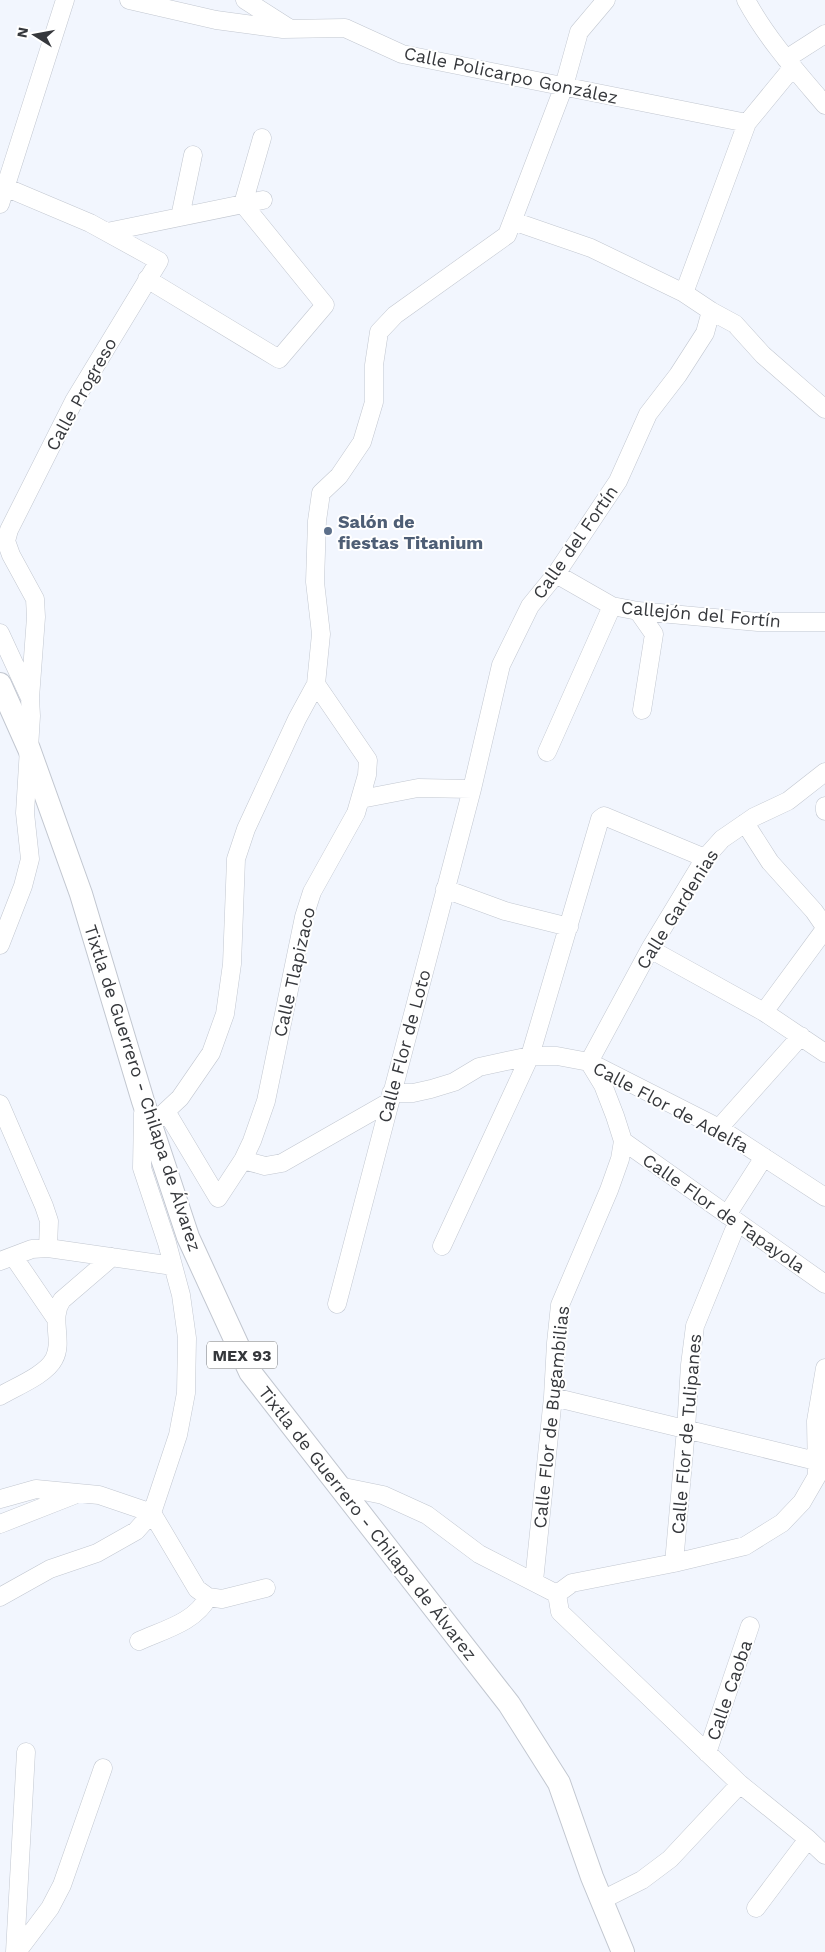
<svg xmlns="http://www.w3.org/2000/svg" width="825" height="1952" viewBox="0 0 825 1952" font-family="'Work Sans',sans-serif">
  <rect width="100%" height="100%" fill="#f2f6fe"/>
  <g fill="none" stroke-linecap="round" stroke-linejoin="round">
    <g stroke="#c2c7d0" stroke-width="19">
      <path id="minor" d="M129,0L216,20L283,29L345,28L402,54L747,123
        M245,0L289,28
        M746,0C767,39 797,72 825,105
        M786,59L825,34
        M0,185L90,223L159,261L74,401L9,530L6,541L11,555L35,599L36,617L30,698
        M0,204L65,0
        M180,217L193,155
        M513,221L591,248L684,293L711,311L735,324L763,355L825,409
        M107,232L263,200
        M147,279L279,359L325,305L243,204L262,138
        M684,293L747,123L793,67
        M556,574L612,606L638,611L758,622H825
        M638,611L654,634L642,710
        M0,633L30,698L31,716L25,813L30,859L23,886L0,945
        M547,752L612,606
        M361,799L418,788L472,789
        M825,806V811
        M745,823L770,862L814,911L825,927
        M445,889L505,911L569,927
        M650,949L764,1012L825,1053
        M764,1012L825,929
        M391,1093H413L431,1089L454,1082L479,1067L530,1056H557L589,1062L719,1128L825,1197
        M0,1104L44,1206L49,1221L48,1248
        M166,1111L218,1198L243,1160L252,1141L266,1101L304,917L312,892L356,813L367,775L368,760L316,684
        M151,1125L180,1098L211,1053L225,1014L232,964L236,859L246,829L297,719L316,684L321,634L315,582L317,521L321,493L339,476L362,442L374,402V365L379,332L395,315L507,235L564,86L579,32L606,0
        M719,1128L801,1036
        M623,1141L825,1284
        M243,1160L265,1166L282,1163L389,1102
        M727,1215L764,1157
        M442,1246L530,1056L600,819L604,816L705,858
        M13,1256L56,1319
        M0,1261L32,1249L48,1248L173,1266
        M337,1304L472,789L501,665L530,606L556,574L618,481L648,414L678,375L705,333L711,311
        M0,1396C15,1387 46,1375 54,1359C64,1341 49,1318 62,1300L112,1257
        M553,1397L816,1461
        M339,1486L383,1495L427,1515L479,1554L557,1594
        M0,1499L36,1489L99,1495L152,1513L197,1589L208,1597L222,1599L266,1588
        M0,1524L74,1495
        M674,1563L686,1429L690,1365L695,1326L737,1223
        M534,1581L553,1397L556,1343L560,1305L609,1190L620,1159L623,1141L615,1116L603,1085L589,1062L650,949L705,858L722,839L754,817L788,801L825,772
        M557,1594L572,1583L674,1563L745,1546L782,1523L802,1502L817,1476L816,1421L825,1368
        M557,1594L560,1612L740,1784L808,1839L825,1855
        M0,1597L50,1569L97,1553L136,1531L152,1513L178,1435L186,1393L187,1338L181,1295L167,1243L142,1168L143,1113
        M139,1641C163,1630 196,1622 208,1597
        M707,1753L750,1626
        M602,1900L642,1880L670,1859L740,1784
        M756,1908L808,1839
        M15,1952L26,1752
        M17,1952L50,1908L62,1885L103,1768"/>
    </g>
    <g stroke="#c2c7d0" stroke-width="24">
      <path id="major" d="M0,684L29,749L81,894L143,1101L188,1237L250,1372L509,1704L559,1783L592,1877L623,1952"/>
    </g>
    <use href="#minor" stroke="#fff" stroke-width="18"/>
    <use href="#major" stroke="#fff" stroke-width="22"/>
  </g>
  <circle fill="#5c6f8a" stroke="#fff" stroke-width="2" cx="328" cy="531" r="5"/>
  <g text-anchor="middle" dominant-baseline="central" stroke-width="4" stroke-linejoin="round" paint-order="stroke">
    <rect fill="#fff" stroke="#727476" stroke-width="1" x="207" y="1341.5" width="70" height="27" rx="4"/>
    <g font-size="16" font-weight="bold" fill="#36383c">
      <text x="242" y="1355">MEX 93</text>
    </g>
    <g font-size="18" fill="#36383c" stroke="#fff">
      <text transform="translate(511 75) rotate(12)">Calle Policarpo González</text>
      <text transform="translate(81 394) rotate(-61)">Calle Progreso</text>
      <text transform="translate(575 542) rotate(-55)">Calle del Fortín</text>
      <text transform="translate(701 614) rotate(5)">Callejón del Fortín</text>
      <text transform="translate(677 909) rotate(-58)">Calle Gardenias</text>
      <text transform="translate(294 972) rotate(-77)">Calle Tlapizaco</text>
      <text transform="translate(404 1046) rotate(-75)">Calle Flor de Loto</text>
      <text transform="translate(143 1088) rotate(72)">Tixtla de Guerrero - Chilapa de Álvarez</text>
      <text transform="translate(671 1107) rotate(28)">Calle Flor de Adelfa</text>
      <text transform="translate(724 1213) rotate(35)">Calle Flor de Tapayola</text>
      <text transform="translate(551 1417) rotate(-84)">Calle Flor de Bugambilias</text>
      <text transform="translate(686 1434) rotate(-85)">Calle Flor de Tulipanes</text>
      <text transform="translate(368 1523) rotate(52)">Tixtla de Guerrero - Chilapa de Álvarez</text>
      <text transform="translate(729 1690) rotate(-71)">Calle Caoba</text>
    </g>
    <g font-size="18" font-weight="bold" fill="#4e5e75" stroke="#fff" text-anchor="start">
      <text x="338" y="521">Salón de<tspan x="338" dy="21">fiestas Titanium</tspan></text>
    </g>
  </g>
  <g transform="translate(35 35) rotate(281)" stroke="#ffffff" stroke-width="4" paint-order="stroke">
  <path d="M0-4L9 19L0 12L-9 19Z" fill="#36383c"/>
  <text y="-8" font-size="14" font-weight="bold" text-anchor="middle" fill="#36383c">N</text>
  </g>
</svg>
